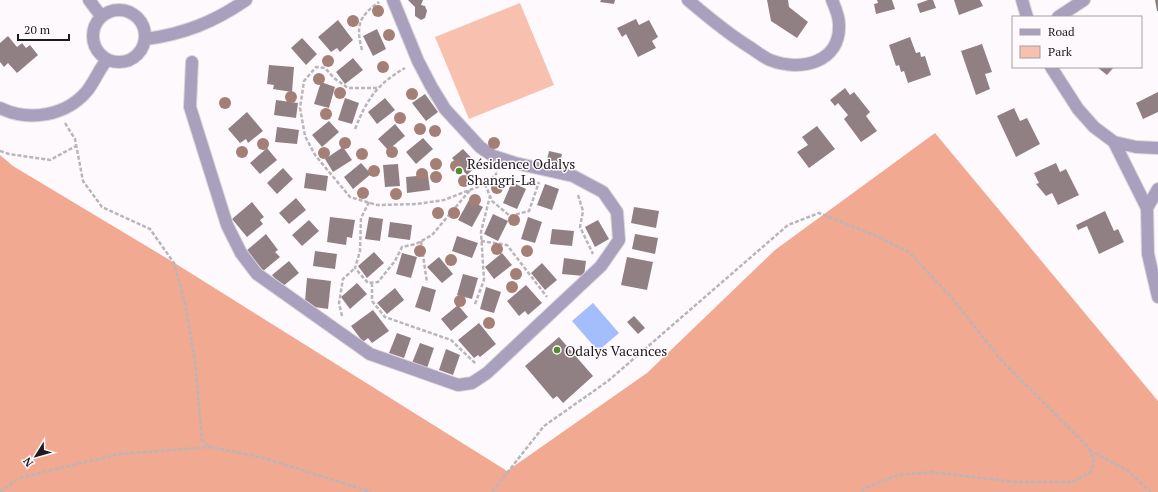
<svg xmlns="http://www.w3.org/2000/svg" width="1158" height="492" viewBox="0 0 1158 492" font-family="'PT Serif',serif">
  <rect width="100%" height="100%" fill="#fef9fd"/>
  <path fill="#f7c0af" d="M520,3L554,85L469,119L435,37Z"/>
  <path fill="#f2a992" d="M935,133L1158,401V492H0V155L13,166L173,262L507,471L647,373L775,250Z"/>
  <path fill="#a4bdfb" d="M593,303L619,333L598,351L572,321Z"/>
  <path fill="#918083" d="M408,0H423L421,5L425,6L427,11L425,18L421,20L415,16V7Z
    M601,0H615L614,4L600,2Z
    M767,0H788L789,7L808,22L797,38L771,21Z
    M877,0H892L895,9L876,14L874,4L878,3Z
    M928,0H933L936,8L920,13L917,4Z
    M954,0H980L983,6L959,15Z
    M1155,0H1158V11H1157Z
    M636,19L639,25L649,20L658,37L652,41L656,48L638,57L626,34L622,37L617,28Z
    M338,20L353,40L340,52L337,48L331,52L318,37Z
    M377,29L386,49L373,56L363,36Z
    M8,36L17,47L22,43L26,48L30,45L38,55L17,73L8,63L4,67L0,62V43Z
    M910,37L916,53L920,52L921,57L925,56L931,75L908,83L904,71L901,72L899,65L896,66L889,45Z
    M302,38L317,54L306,65L291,48Z
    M982,44L992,72L985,74L990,89L976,95L961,51Z
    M353,58L363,70L345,84L336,72Z
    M269,65L294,67L292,92L273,89L274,85L267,84Z
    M1097,67H1114L1107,75Z
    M321,82L335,87L329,108L314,104Z
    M845,88L850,95L854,92L870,112L866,116L877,131L861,142L844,119L848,115L838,103L835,106L830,100Z
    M1158,92V112L1143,119L1136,103Z
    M425,94L438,112L426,121L412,103Z
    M345,98L359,103L352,124L338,120Z
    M385,98L395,110L377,124L368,112Z
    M276,100L298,103L296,118L274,115Z
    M1014,108L1020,121L1027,118L1040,144L1016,157L997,116Z
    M247,112L263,131L248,143L246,139L240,143L228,129Z
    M329,121L339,132L322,147L312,135Z
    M395,124L405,136L388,150L378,139Z
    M817,126L835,149L809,168L797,152L808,145L802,137Z
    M277,127L299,130L297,144L275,142Z
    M423,138L433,149L416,164L406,152Z
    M343,147L352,160L333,172L325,159Z
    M267,148L277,160L260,174L250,163Z
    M463,149L478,165L467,175L452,158Z
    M549,151L562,154L559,167L546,164Z
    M361,163L371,174L353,189L344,177Z
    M1056,163L1060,172L1066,169L1079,195L1058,205L1052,193L1046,196L1036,184L1039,183L1034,173Z
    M398,164L400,186L385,187L383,165Z
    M283,168L293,179L277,194L267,183Z
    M306,173L328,176L326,191L304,188Z
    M428,175L430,190L407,193L406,177Z
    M512,182L526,189L517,209L503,203Z
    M545,184L559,189L552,210L537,205Z
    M296,198L306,210L289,224L279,213Z
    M469,200L483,207L472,227L458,220Z
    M252,202L264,217L260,220L263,224L247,237L232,219Z
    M634,207L659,211L656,228L631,223Z
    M1105,211L1114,231L1118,229L1124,242L1099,254L1087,226L1078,230L1076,225Z
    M493,214L508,221L498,241L484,234Z
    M330,217L355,220L352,238L347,237L346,245L327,242Z
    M369,217L383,219L380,241L365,239Z
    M528,217L542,222L535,243L521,239Z
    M309,220L319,231L302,246L292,235Z
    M598,220L609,239L595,247L585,227Z
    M390,222L412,225L410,240L388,237Z
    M552,229L574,231L572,246L550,244Z
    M266,234L278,250L275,252L280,257L262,272L246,251Z
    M635,234L658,238L655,254L632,249Z
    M457,236L478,243L472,258L452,251Z
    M315,251L337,254L335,269L313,266Z
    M374,252L384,263L367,278L358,266Z
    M402,253L417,257L411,278L396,274Z
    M502,253L512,265L494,279L485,267Z
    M439,257L453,274L442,283L427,267Z
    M627,257L653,262L647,290L621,285Z
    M564,258L586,261L584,276L562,274Z
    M289,261L299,273L282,287L272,275Z
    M542,263L557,280L545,290L531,273Z
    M463,274L478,278L472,299L457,295Z
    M307,278L331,281L328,309L308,306L309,302L305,301Z
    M357,283L367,294L350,309L341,297Z
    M526,285L542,303L528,315L525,311L519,316L507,301Z
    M422,286L436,290L430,312L415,307Z
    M486,287L501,292L494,313L480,309Z
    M395,288L404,300L387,314L377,303Z
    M458,305L468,317L451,331L441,319Z
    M373,310L389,331L372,343L368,338L363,342L351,326Z
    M634,316L645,328L638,334L627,322Z
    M479,323L496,344L480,357L478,355L474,358L458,340Z
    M397,333L411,338L404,358L389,353Z
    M559,337L593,376L563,403L557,396L553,399L525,366Z
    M420,343L434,348L427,368L412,363Z
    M446,349L460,355L453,375L439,370Z"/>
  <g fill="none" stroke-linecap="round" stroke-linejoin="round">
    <g stroke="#dad5d9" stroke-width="14">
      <path id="minor" d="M89,0L101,16
        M688,0C709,18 728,34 751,48C757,52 763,57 770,60C800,72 841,63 839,24C839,16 835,7 832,0
        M1022,0L1027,17
        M93 36a26 26 0 1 1 52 0a26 26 0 1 1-52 0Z
        M1058,17L1084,0
        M146,39C184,34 214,22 246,0
        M192,62L190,107L227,225L241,253L257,274L370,354L458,385L472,383L487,373L601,266L619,240L617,212L603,192L573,176L515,163L493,156L480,147L445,109L431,86L418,61L393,0
        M1051,67L1078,109L1094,127L1114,142L1147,208L1148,254L1158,297
        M0,108C29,122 66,116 87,91C95,81 99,69 107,60
        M1114,142L1136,147L1158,148
        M1147,208L1158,189"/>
    </g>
    <path stroke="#bab5b9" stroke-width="2.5" stroke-dasharray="4 2" stroke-linecap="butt" d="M362,50C356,26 358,17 379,2
      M377,88H348L334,78L325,68L316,67L304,81L300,108L305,136L315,155L350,197L377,205L417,204L444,200L485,184L497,173
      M65,123L75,139L83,181L102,207L150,229L174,263L185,303L195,361L202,440L211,447
      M355,129C367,99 377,84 405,68
      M0,151L9,154L50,160L76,146
      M485,184L492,201L510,216L529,211L539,182
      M578,195L583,211L580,227L593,254
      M369,202L361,218L360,251L355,268L368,283L378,282L395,261L402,247L416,244L432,235L471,189
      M421,241L427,283
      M481,241L507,245L547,297
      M372,283V301L385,317L451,340L476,364
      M475,304L484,280L481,232L490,196
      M342,316L339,303L343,279L355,268
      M1089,450L1127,470L1151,492
      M0,492L19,478L119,454L211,447L264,458L371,492
      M492,492L544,426L608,381L788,225L819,213L874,235L909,252L952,298L1001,360L1087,446L1094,459L1091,472L1072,482H1016L932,472L898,475L865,488L861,492"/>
    <use href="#minor" stroke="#a9a0bd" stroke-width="12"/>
  </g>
  <g fill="#a47f75">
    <circle cx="378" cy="11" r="6"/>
    <circle cx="353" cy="21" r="6"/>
    <circle cx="389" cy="35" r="6"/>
    <circle cx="328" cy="61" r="6"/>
    <circle cx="383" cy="67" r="6"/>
    <circle cx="319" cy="79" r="6"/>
    <circle cx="340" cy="93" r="6"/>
    <circle cx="412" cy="94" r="6"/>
    <circle cx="291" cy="97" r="6"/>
    <circle cx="225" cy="103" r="6"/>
    <circle cx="326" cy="114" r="6"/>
    <circle cx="400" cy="118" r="6"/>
    <circle cx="420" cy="129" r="6"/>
    <circle cx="435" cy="131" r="6"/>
    <circle cx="345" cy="143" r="6"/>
    <circle cx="494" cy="143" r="6"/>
    <circle cx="263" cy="144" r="6"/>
    <circle cx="242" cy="152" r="6"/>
    <circle cx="392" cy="152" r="6"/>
    <circle cx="324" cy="153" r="6"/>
    <circle cx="362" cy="154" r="6"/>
    <circle cx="436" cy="164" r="6"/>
    <circle cx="456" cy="166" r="6"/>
    <circle cx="374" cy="171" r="6"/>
    <circle cx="422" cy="174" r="6"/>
    <circle cx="436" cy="177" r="6"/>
    <circle cx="464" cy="181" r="6"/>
    <circle cx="497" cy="188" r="6"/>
    <circle cx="363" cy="193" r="6"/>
    <circle cx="396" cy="194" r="6"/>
    <circle cx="475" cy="200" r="6"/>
    <circle cx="438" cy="213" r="6"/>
    <circle cx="454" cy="213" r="6"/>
    <circle cx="514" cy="220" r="6"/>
    <circle cx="497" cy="249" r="6"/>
    <circle cx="420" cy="251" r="6"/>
    <circle cx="527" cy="251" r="6"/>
    <circle cx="451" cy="260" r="6"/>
    <circle cx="516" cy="274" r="6"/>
    <circle cx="512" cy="287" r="6"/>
    <circle cx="460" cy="301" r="6"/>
    <circle cx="489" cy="323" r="6"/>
  </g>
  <g fill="#4f8c2c" stroke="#fef9fd" stroke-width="1.5">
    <circle cx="459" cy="171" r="4"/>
    <circle cx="557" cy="350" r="4"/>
  </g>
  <g text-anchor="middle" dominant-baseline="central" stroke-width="3" stroke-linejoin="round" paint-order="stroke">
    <g font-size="14" fill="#1e1a1d" stroke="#fef9fd" text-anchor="start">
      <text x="467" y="163">Résidence Odalys<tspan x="467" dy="16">Shangri-La</tspan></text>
      <text x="565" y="350">Odalys Vacances</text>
    </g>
  </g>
  <rect x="1012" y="16" width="130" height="52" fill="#fef9fd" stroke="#a4a0a3"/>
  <rect x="1020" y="29" width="20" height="6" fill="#a9a0bd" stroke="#a4a0a3"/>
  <text x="1048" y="36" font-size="12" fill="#1e1a1d">Road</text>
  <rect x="1020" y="46" width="20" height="12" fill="#f7c0af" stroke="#a4a0a3"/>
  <text x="1048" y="56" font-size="12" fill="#1e1a1d">Park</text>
  <g transform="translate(36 456) rotate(233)" stroke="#fef9fd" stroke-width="3" paint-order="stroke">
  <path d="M0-3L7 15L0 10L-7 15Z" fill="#1e1a1d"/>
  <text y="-6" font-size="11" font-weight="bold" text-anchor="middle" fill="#1e1a1d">N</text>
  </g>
  <path d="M18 34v6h51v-6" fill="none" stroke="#1e1a1d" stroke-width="2"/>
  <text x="24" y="34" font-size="12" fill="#1e1a1d" stroke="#fef9fd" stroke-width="3" paint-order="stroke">20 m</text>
</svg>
